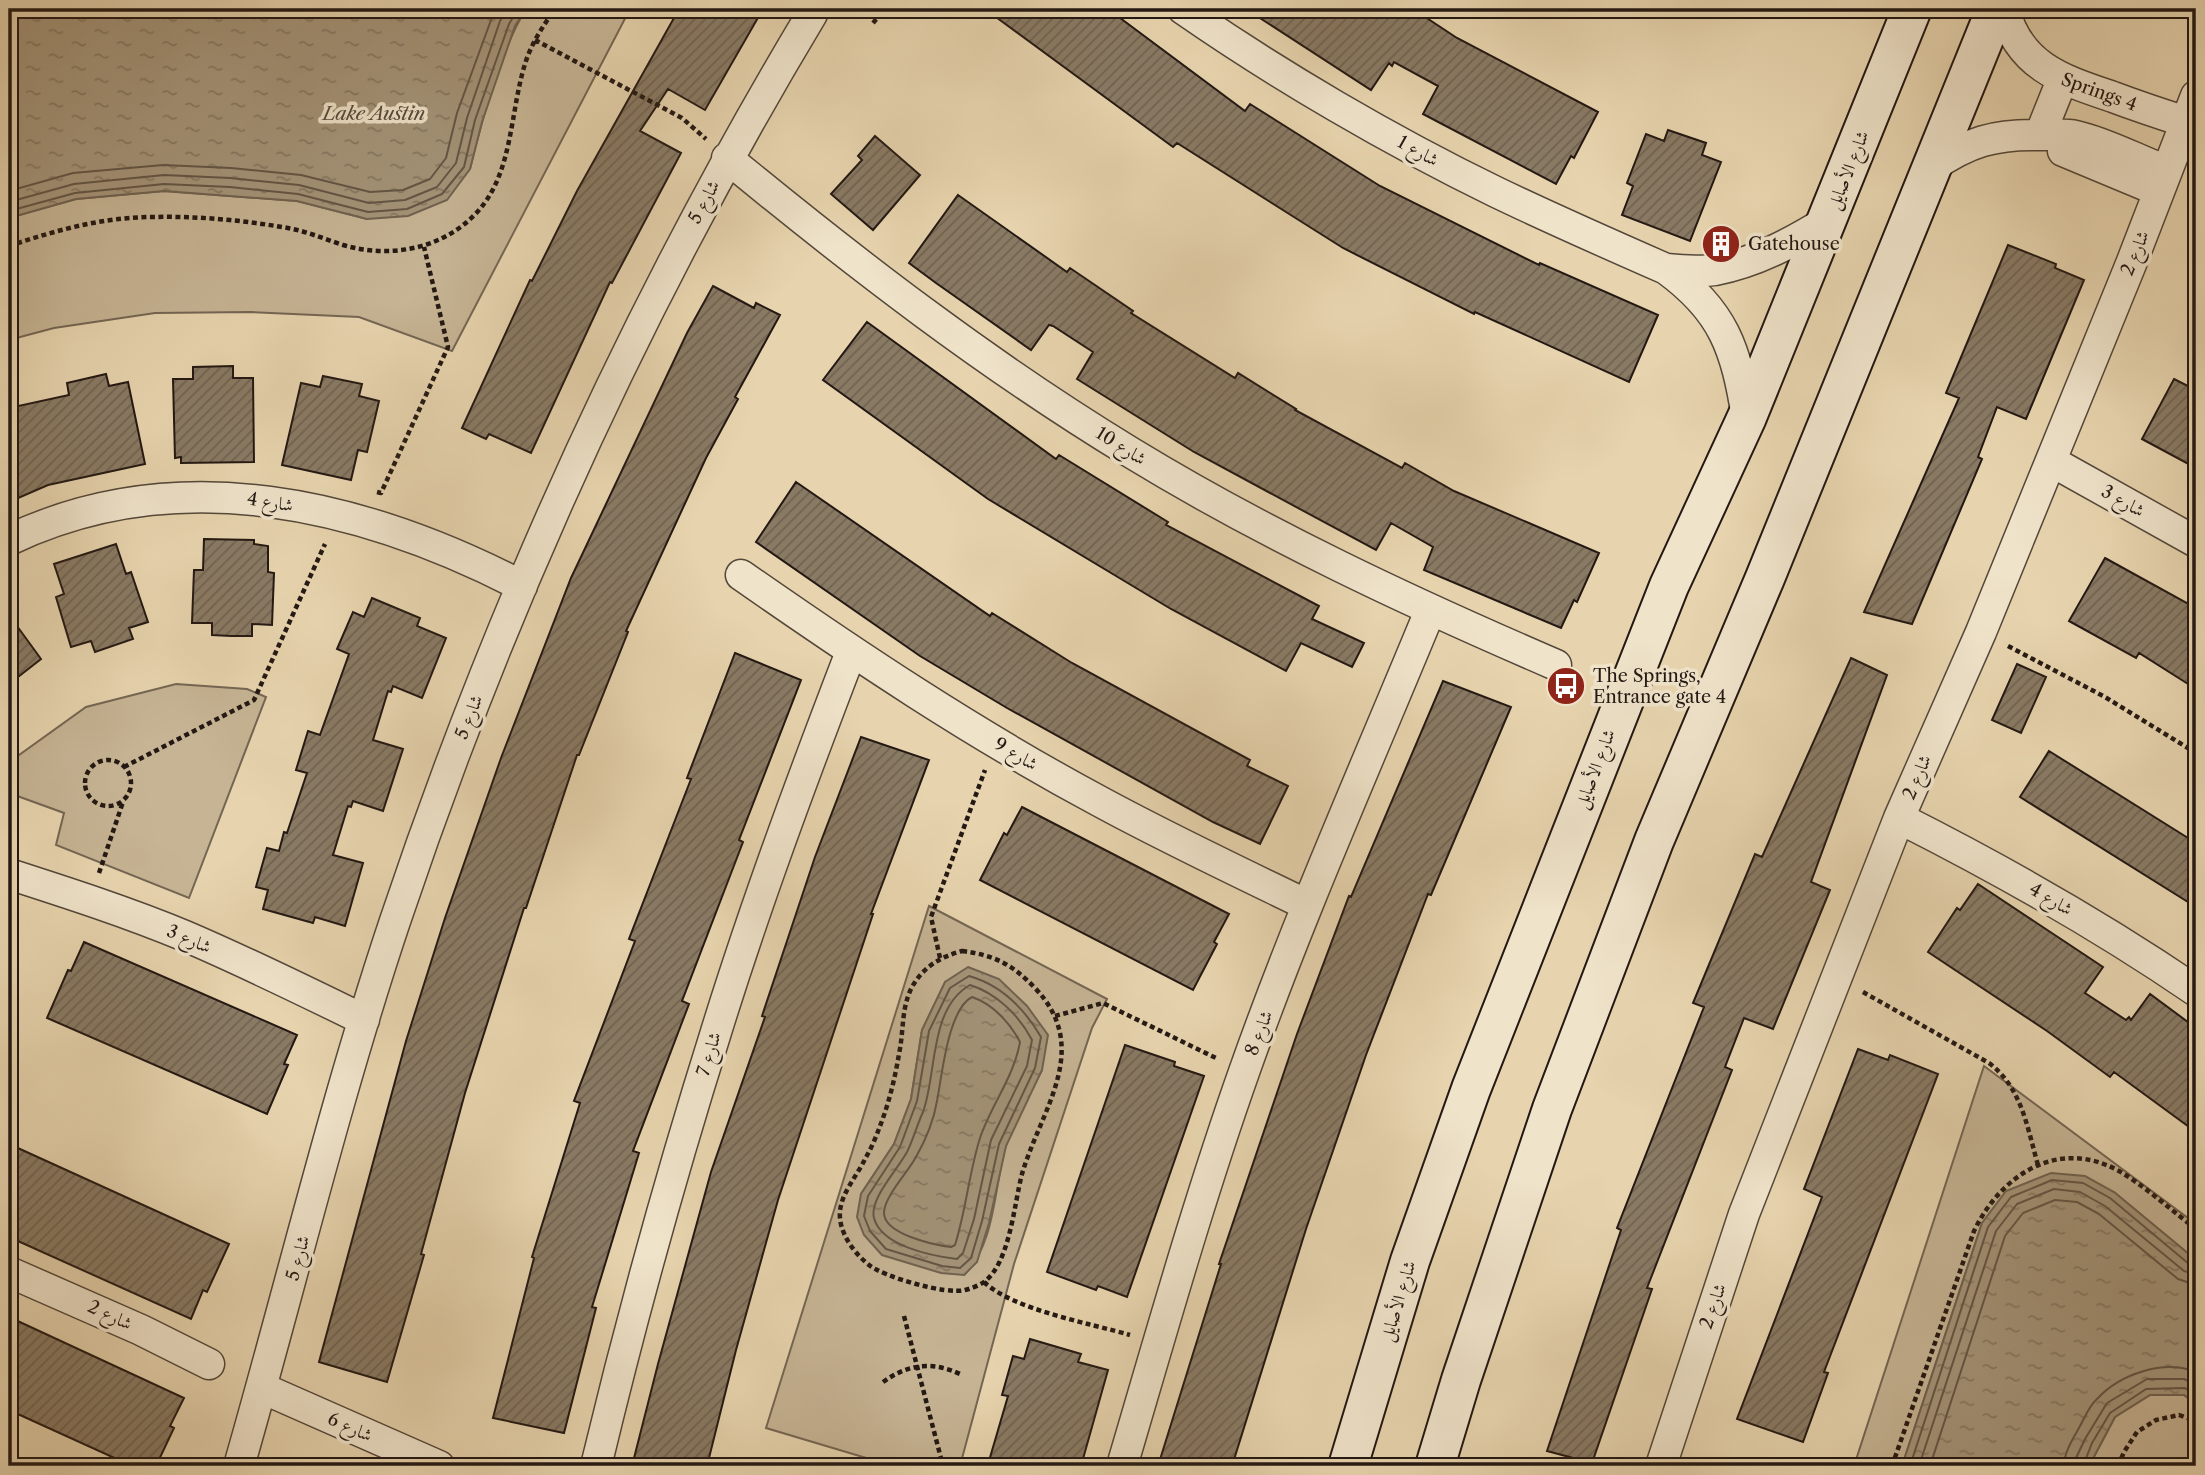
<svg xmlns="http://www.w3.org/2000/svg" width="2205" height="1475" viewBox="0 0 2205 1475" font-family="'Libre Caslon Text',Amiri,serif">
  <defs>
    <pattern id="water-ripples" width="26" height="14" patternUnits="userSpaceOnUse" patternTransform="scale(1.75)"><rect width="26" height="14" fill="#a49479"/><path d="M2 4q2-2 4 0t4 0M15 11q2-2 4 0t4 0" fill="none" stroke="#857862"/></pattern>
    <pattern id="building-hatch" width="6" height="6" patternUnits="userSpaceOnUse" patternTransform="scale(1.75)"><rect width="6" height="6" fill="#897a64"/><path d="M-1 1l2-2M0 6l6-6M5 7l2-2" fill="none" stroke="#706351"/></pattern>
  </defs>
  <rect width="100%" height="100%" fill="#e7d4ae"/>
  <filter id="stains"><feTurbulence type="fractalNoise" baseFrequency=".00286" numOctaves="4"/><feColorMatrix values="0 0 0 0 .2 0 0 0 0 .09 0 0 0 0 .02 0 0 0 .5 -.17"/></filter>
  <radialGradient id="worn" r=".72"><stop offset=".6" stop-color="#630" stop-opacity="0"/><stop offset="1" stop-color="#630" stop-opacity=".3"/></radialGradient>
  <path fill="#c6b494" stroke="#746654" stroke-width="2" fill-rule="evenodd" d="M526,9H630L452,351L359,317L251,312L155,313L54,328L9,340V218L76,199L164,191L297,201L367,219L470,169C482,120 500,51 526,9Z
    M176,684L247,689L266,697L189,898L56,845L64,813L9,793V767L15,758L86,707Z
    M929,906L1107,999L1092,1028L1014,1264L960,1466H893L766,1428ZM945,983L1042,1070C1030,1094 1012,1123 1005,1149C994,1190 995,1244 964,1275L861,1194L894,1144L911,1099L922,1030Z
    M1984,1066L2196,1224V1260L2114,1192L1982,1223L1902,1466H1854Z
    M2150,1395H2184L2196,1404V1466H2089L2115,1417Z"/>
  <path fill="url(#water-ripples)" stroke="#706250" stroke-width="2" d="M9,9H526L515,26L482,122L470,169L447,200L408,216L367,219L297,201L164,191L76,199L9,218Z
    M968,967L999,979L1027,1006L1048,1035L1042,1070L1006,1146L989,1223L977,1262L964,1275L941,1273L882,1255L864,1235L857,1217L861,1194L894,1144L911,1099L922,1030L945,982Z
    M2051,1173L2085,1176L2114,1192L2196,1260V1404L2184,1395H2150L2115,1417L2089,1466H1902L1982,1223L2006,1191Z"/>
  <g fill="none" stroke-linecap="round" stroke-linejoin="round">
    <path stroke="#645646" stroke-width="2" d="M9,191L73,173L163,165L231,168L301,175L370,192L403,190L430,179L446,158L457,113L495,9
      M9,202L74,184L164,175L230,178L299,185L369,203L405,200L437,187L456,163L467,118L500,21L508,9
      M9,211L75,193L164,184L230,187L298,194L368,212L407,209L442,194L464,167L475,120L509,24L518,9
      M969,976C1001,985 1024,1008 1041,1037L1035,1068L999,1144L982,1221L971,1258L960,1268L942,1266L886,1249L870,1231L864,1216L868,1196L900,1147L917,1101L929,1031L950,988Z
      M970,985C996,993 1019,1015 1032,1040L1027,1066L991,1140L974,1219L963,1253L957,1259C932,1256 881,1246 874,1218C869,1199 898,1169 907,1152C913,1140 917,1125 923,1112C937,1074 929,1008 970,985Z
      M972,997C993,1004 1010,1023 1020,1042C1014,1077 991,1105 980,1138C969,1173 966,1210 955,1245L951,1247C934,1245 883,1234 884,1212C885,1196 908,1172 916,1157C925,1141 934,1119 937,1101C942,1076 948,1009 972,997Z
      M1910,1466L1988,1227L2011,1197L2052,1180L2083,1183L2110,1198L2189,1264L2196,1265
      M1919,1466L1996,1231L2017,1204L2054,1189L2080,1192L2105,1206L2184,1271L2196,1274
      M1930,1466L2005,1236L2023,1213L2055,1200L2077,1202L2099,1214L2178,1279L2196,1285
      M2064,1466C2064,1452 2073,1439 2080,1426C2085,1417 2089,1406 2097,1399C2120,1374 2164,1359 2196,1372
      M2074,1466L2076,1458L2085,1439L2107,1403L2147,1379H2184L2196,1385
      M2083,1466L2092,1443L2110,1413L2146,1389L2185,1388L2196,1396"/>
  </g>
  <path fill="url(#building-hatch)" stroke="#231813" stroke-width="2" d="M679,9H763L705,110L668,89L640,131L681,153L612,283L610,282L531,453L489,434L486,439L462,428L530,280L532,281L577,191Z
    M985,9H1108L1245,111L1250,104L1380,186L1539,265L1540,263L1658,315L1629,382L1475,312L1474,314L1343,248L1177,143L1173,147Z
    M1246,9H1413L1457,38L1598,112L1574,158L1571,156L1556,184L1423,114L1438,86L1394,62L1392,66L1389,63L1371,90Z
    M1668,130L1706,143L1702,155L1721,162L1690,241L1622,215L1633,186L1627,183L1646,134L1664,141Z
    M875,136L920,175L873,230L831,194L862,160L858,156Z
    M958,195L1067,272L1070,268L1133,311L1131,313L1235,378L1238,373L1296,409L1295,410L1402,468L1405,463L1454,491L1599,553L1577,602L1574,600L1561,628L1424,570L1433,547L1391,523L1376,550L1194,452L1077,379L1093,352L1053,326L1049,325L1031,350L936,283L909,263Z
    M2008,245L2056,264L2055,268L2084,280L2026,419L1997,407L1978,457L1982,459L1912,624L1864,612L1959,398L1946,393Z
    M713,286L754,308L756,303L780,315L735,397L738,399L706,458L626,631L628,632L579,755H577L526,908H524L465,1093L421,1254L424,1255L387,1382L319,1362L406,1041L445,918L501,758L571,578L687,333Z
    M867,322L1056,459L1059,455L1168,522L1166,525L1319,606L1312,619L1364,643L1352,667L1301,643L1286,671L1171,609L988,499L823,380Z
    M233,366V378H253L254,462L181,463V457L175,458L173,379H193V367Z
    M106,374L109,386L128,382L145,464L48,485L9,502V408L69,395L67,383Z
    M323,376L362,384L359,396L379,401L367,452L358,450L351,480L282,465L301,383L320,387Z
    M2174,379L2196,390V468L2142,439Z
    M796,482L990,616L992,613L1072,663L1250,760L1247,766L1288,786L1260,844L1213,822L1007,708L920,656L756,542Z
    M204,539L254,540V544L268,546V572L274,573L272,625L252,624V636H231L212,635V623H192L194,570H203Z
    M116,544L126,574L131,572L148,622L129,628L133,639L95,652L91,641L71,647L56,597L64,594L54,564Z
    M2105,558L2196,608V689L2139,653L2136,658L2069,621Z
    M372,598L420,618L417,626L446,638L422,698L393,686L391,692L388,691L373,740L403,749L383,811L353,801L351,807L348,806L333,855L363,863L345,926L315,917L313,923L263,909L268,890L256,887L267,848L279,851L284,832L287,833L307,773L296,770L308,731L320,735L349,654L337,649L353,612L364,617Z
    M9,615L41,659L9,684Z
    M735,653L801,680L739,840L743,842L682,1001L689,1004L633,1151L639,1153L592,1307L596,1308L564,1433L493,1418L534,1258L532,1257L580,1103L574,1101L635,941L629,939L691,779L687,778Z
    M1851,658L1887,675L1811,882L1830,890L1773,1029L1744,1018L1725,1067L1732,1070L1647,1288L1652,1289L1592,1463L1547,1451L1621,1230L1617,1228L1704,1007L1693,1003L1755,854L1762,857Z
    M2017,664L2046,677L2021,733L1992,720Z
    M1443,681L1511,707L1431,895L1428,894L1366,1055L1306,1229L1232,1466H1158L1221,1264H1219L1297,1034L1349,896L1351,897Z
    M861,737L929,760L871,914H873L778,1200L736,1350L707,1466H632L658,1364L711,1172L765,1017L762,1016L815,857Z
    M2049,751L2196,843V907L2020,797Z
    M1022,807L1229,914L1214,942L1217,944L1193,990L980,880L1004,833L1007,835Z
    M1978,884L2103,967L2085,993L2126,1020L2129,1017L2131,1020L2150,994L2196,1028V1132L2114,1072L2110,1077L2047,1031L1928,952L1957,908L1960,910Z
    M84,942L297,1035L284,1064L288,1065L267,1114L47,1018L68,970L71,971Z
    M1125,1045L1175,1062L1174,1066L1204,1076L1127,1297L1098,1286L1096,1290L1047,1272Z
    M1858,1049L1888,1060L1890,1055L1938,1074L1824,1372L1828,1373L1803,1442L1737,1419L1822,1197L1804,1189Z
    M9,1144L229,1244L207,1292L203,1290L191,1319L9,1237Z
    M9,1317L184,1398L170,1426L174,1428L156,1466H132L9,1410Z
    M1030,1339L1081,1354L1078,1362L1108,1370L1081,1466H994L995,1462L989,1461L1008,1396L1002,1395L1013,1356L1024,1359Z"/>
  <g fill="none" stroke-linecap="round" stroke-linejoin="round">
    <g stroke="#54473a" stroke-width="33">
      <path id="minor" d="M1183,9C1278,75 1391,141 1496,192C1552,219 1609,244 1666,269C1724,311 1736,349 1747,417
        M2004,9C2019,67 2063,80 2113,97C2137,106 2161,114 2186,122
        M2040,135L2062,80
        M2063,151L2159,191
        M727,158C856,264 987,365 1130,452C1266,535 1410,602 1556,665
        M1932,167C1968,142 1995,134 2038,135C2051,135 2063,133 2076,136C2107,143 2137,160 2167,171
        M1666,269C1682,270 1699,272 1715,270C1757,262 1793,242 1829,220
        M2051,461L2196,542
        M9,540C179,459 363,504 522,586
        M741,575C857,656 974,734 1099,801C1167,838 1237,871 1307,905
        M1899,818C2002,870 2101,926 2196,991
        M9,874C68,893 127,912 185,936C246,962 305,991 364,1020
        M9,1272L141,1330L209,1364
        M262,1388L439,1466
        M239,1466C291,1285 335,1100 395,921C501,605 640,300 812,14
        M596,1466C631,1320 671,1175 716,1032C756,903 803,777 851,652
        M1122,1466C1161,1334 1198,1202 1244,1072C1299,916 1367,764 1430,611
        M1661,1466L1744,1214L1899,818L1981,632L2131,264L2196,96"/>
    </g>
    <g stroke="#231813" stroke-width="42">
      <path id="secondary" d="M1348,1466L1410,1261L1471,1089L1669,586L1747,417L1912,9
        M1435,1466L1461,1380L1552,1109L1654,841L1765,578L1996,9"/>
    </g>
    <path stroke="#231813" stroke-width="4.5" stroke-dasharray="5 3.5" stroke-linecap="butt" d="M873,23L885,9
      M535,40L682,118L706,139
      M9,246C57,230 103,217 154,217C196,216 240,220 282,227C303,230 322,238 343,245C391,259 445,249 479,210C513,171 510,112 525,64C531,44 543,26 555,9
      M377,492L381,493L448,347L424,247
      M2008,646L2105,697L2196,753
      M85 783a23 23 0 1 1 46 0a23 23 0 1 1-46 0Z
      M124,767L254,700L325,544
      M99,873L123,802
      M962,951C994,955 1012,964 1035,988C1093,1049 1041,1109 1022,1174C1014,1204 1010,1263 984,1282C980,1285 970,1289 965,1290C946,1295 884,1277 869,1265C854,1253 838,1232 840,1211C842,1192 857,1176 865,1159C871,1149 876,1137 880,1126C889,1103 895,1078 899,1054C904,1031 901,1008 912,987C923,967 940,957 962,951Z
      M940,958L931,917L985,770
      M1863,992L1989,1063C2022,1088 2027,1127 2038,1165
      M1055,1016L1103,1003L1218,1059
      M984,1282C1014,1310 1089,1323 1130,1335
      M904,1316L943,1466
      M883,1382C908,1364 932,1361 960,1374
      M1892,1466L1974,1231C2001,1175 2058,1137 2119,1171C2146,1187 2171,1210 2196,1229
      M2118,1466L2124,1452L2137,1432L2156,1420L2179,1415L2196,1421"/>
    <use href="#minor" stroke="#efe3ca" stroke-width="30"/>
    <use href="#secondary" stroke="#efe3ca" stroke-width="38"/>
  </g>
  <defs>
    <g id="building-disc" transform="scale(2.0125)"><circle r="9.5" fill="#8f2418" stroke="#efe3ca"/><path d="M-4-6H4V6H1V3H-1V6H-4ZM-2.5-4.3h1.7v1.8h-1.7ZM.8-4.3h1.7v1.8H.8ZM-2.5-1h1.7V.8h-1.7ZM.8-1h1.7V.8H.8Z" fill="#fff"/></g>
    <g id="bus-disc" transform="scale(2.0125)"><circle r="9.5" fill="#8f2418" stroke="#efe3ca"/><path d="M-5-6H5V4H4V6H2V4H-2V6H-4V4H-5ZM-3.5-4V0h7V-4ZM-3.5 1.2v1.5H-2V1.2ZM2 1.2v1.5H3.5V1.2Z" fill="#fff"/></g>
  </defs>
  <g fill-rule="evenodd">
    <use href="#building-disc" x="1721" y="244"/>
    <use href="#bus-disc" x="1566" y="686"/>
  </g>
  <g text-anchor="middle" dominant-baseline="central" stroke-width="7" stroke-linejoin="round" paint-order="stroke">
    <g font-size="18" fill="#231813" stroke="#efe3ca">
      <text transform="translate(2099 92) rotate(20)">Springs 4</text>
      <text transform="translate(1418 151) rotate(29)">شارع 1</text>
      <text transform="translate(1848 170) rotate(-68)">شارع الأصايل</text>
      <text transform="translate(704 202) rotate(-62)">شارع 5</text>
      <text transform="translate(2135 253) rotate(-68)">شارع 2</text>
      <text transform="translate(1121 446) rotate(32)">شارع 10</text>
      <text transform="translate(2123 501) rotate(29)">شارع 3</text>
      <text transform="translate(270 502) rotate(9)">شارع 4</text>
      <text transform="translate(469 717) rotate(-68)">شارع 5</text>
      <text transform="translate(1016 754) rotate(30)">شارع 9</text>
      <text transform="translate(1595 769) rotate(-69)">شارع الأصايل</text>
      <text transform="translate(1917 777) rotate(-67)">شارع 2</text>
      <text transform="translate(2051 899) rotate(30)">شارع 4</text>
      <text transform="translate(189 939) rotate(23)">شارع 3</text>
      <text transform="translate(1259 1033) rotate(-69)">شارع 8</text>
      <text transform="translate(709 1054) rotate(-73)">شارع 7</text>
      <text transform="translate(298 1258) rotate(-75)">شارع 5</text>
      <text transform="translate(1398 1301) rotate(-73)">شارع الأصايل</text>
      <text transform="translate(1713 1306) rotate(-71)">شارع 2</text>
      <text transform="translate(110 1315) rotate(25)">شارع 2</text>
      <text transform="translate(350 1427) rotate(24)">شارع 6</text>
    </g>
    <g font-size="18" fill="#231813" stroke="#efe3ca" text-anchor="start">
      <text x="1748" y="244">Gatehouse</text>
      <text x="1593" y="676">The Springs,<tspan x="1593" dy="21">Entrance gate 4</tspan></text>
    </g>
    <g font-size="19" font-style="italic" fill="#574a3c" stroke="#efe3ca">
      <text x="374" y="113">Lake Austin</text>
    </g>
  </g>
  <rect width="2205" height="1475" fill="none" stroke="#e7d4ae" stroke-width="35"/>
  <rect x="10" y="10" width="2184" height="1454" fill="none" stroke="#231813" stroke-width="3.5"/>
  <rect x="18" y="18" width="2170" height="1440" fill="none" stroke="#231813" stroke-width="2"/>
  <rect width="100%" height="100%" filter="url(#stains)"/>
  <rect width="100%" height="100%" fill="url(#worn)"/>
</svg>
